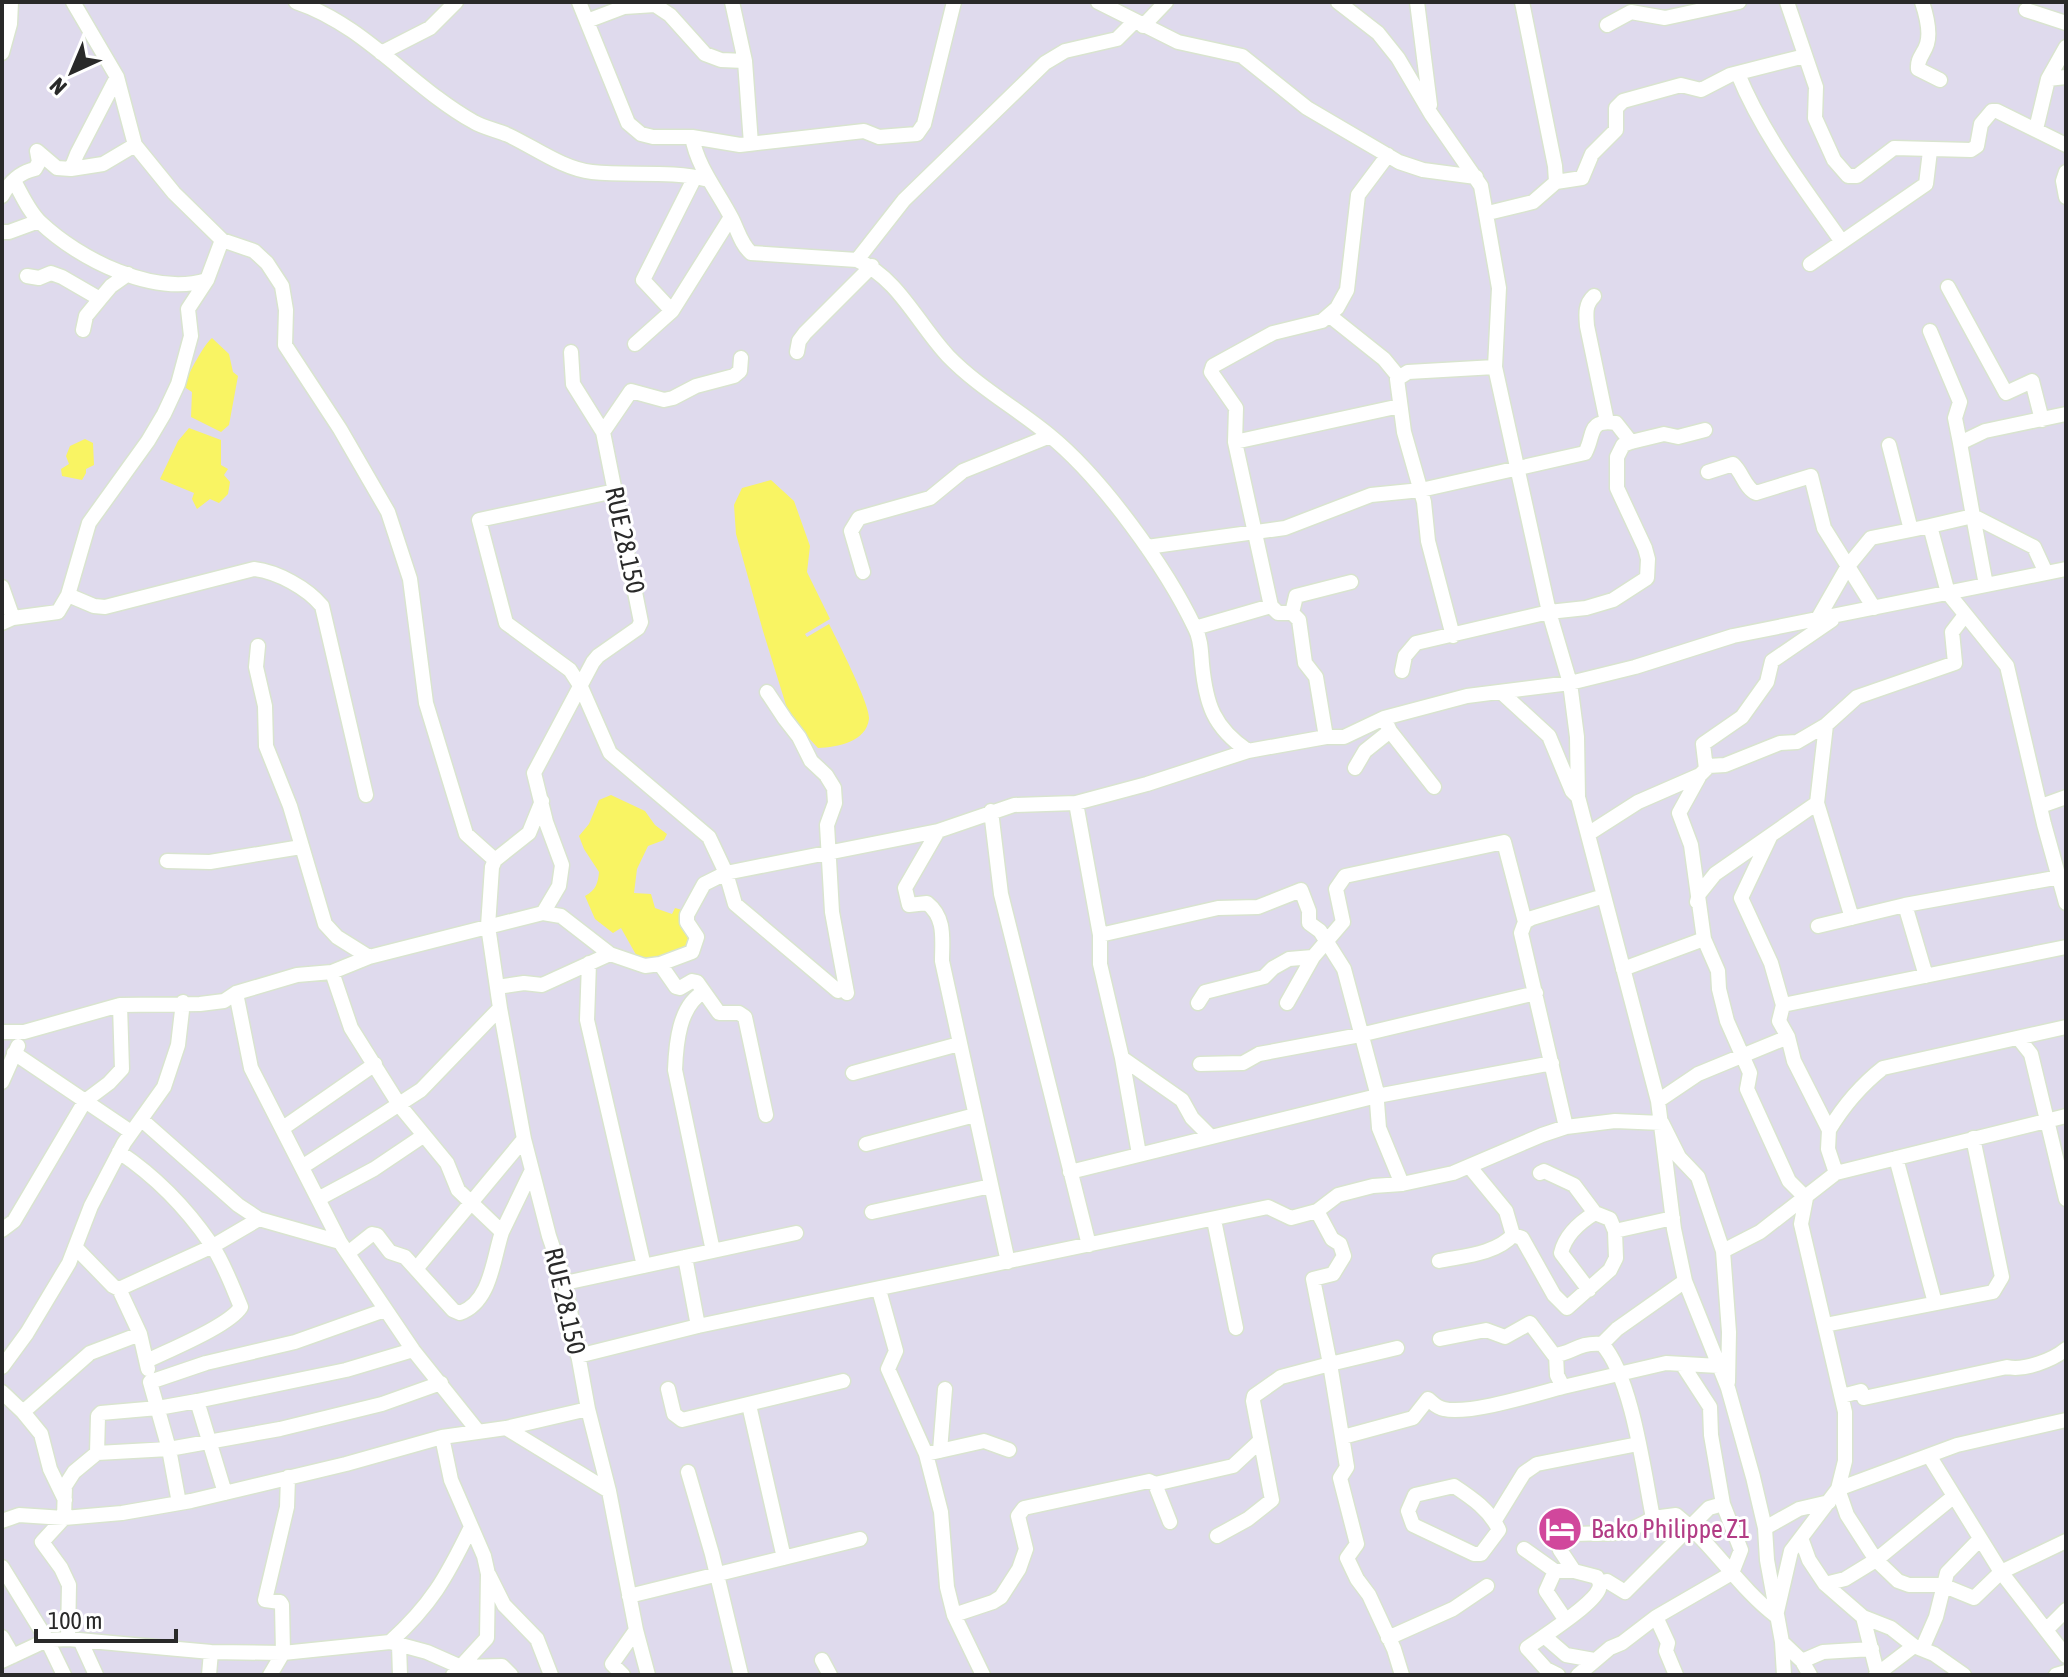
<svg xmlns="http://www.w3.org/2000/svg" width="2068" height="1677" viewBox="0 0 2068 1677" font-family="'Asap Condensed',sans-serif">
  <rect width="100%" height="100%" fill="#dfdaed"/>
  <path fill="#f9f463" d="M212,338L229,354L233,372L238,376L229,425L221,432L191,417L192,392L183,386C190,372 202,347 212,338Z
    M189,428L221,440V465L228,469L224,475L230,482L228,494L219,503L210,499L197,509L192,499L194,493L160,479L178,441Z
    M85,439L93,443L94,465L86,469V473L82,480L62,476L61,469L69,464L66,456L70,446Z
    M771,480L794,501L810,546L807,572L830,619L805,634L807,637L829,624C837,640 871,706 869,719C866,742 838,747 818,748L790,718L763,631L736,534L734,505L742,488Z
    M611,795L645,811L655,825L667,834L664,840L648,846L637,869L634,893L651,894L655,908L672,914L675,908L682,910L690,935L684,953L639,960L621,928L613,933L595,919L585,896C596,890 598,883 599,872L584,849L579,836L589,824L599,800Z"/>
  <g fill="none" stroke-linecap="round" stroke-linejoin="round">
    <g stroke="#d9e4cf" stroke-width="17">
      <path id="minor" d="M73,2L117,77L135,145L174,193L222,240L254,251L267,263L282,286L286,310L285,345L340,429L388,512L410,579L426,703L466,834L495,860
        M296,2C365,25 411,87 474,122C484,128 497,130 508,135C534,147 563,169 592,172C632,176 670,170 709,180
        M579,2L628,123L641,134L653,137H692L740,145L864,131L879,137L917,134L924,124L954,2
        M732,2L745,61L751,144
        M1098,2L1178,42L1242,56L1307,108L1399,162L1423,170L1476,177
        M1338,2L1378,33L1398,58L1431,114L1481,186L1499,288L1495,367L1549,612L1570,683L1577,737L1578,797L1658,1101L1674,1229L1685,1281L1728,1388L1753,1477L1765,1528L1767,1560L1782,1642L1784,1675
        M1417,2L1430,105
        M1787,2L1816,87L1815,118L1834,160L1848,176H1857L1894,148L1971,150L1977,146L1981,124L1992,111H1997L2066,145
        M1922,2C1926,14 1931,31 1927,44C1924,54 1917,58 1918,69L1940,80
        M2026,10L2066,23
        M587,21L624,7L655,5L670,15L705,54L721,60L745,61
        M1607,25L1631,12L1665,18L1739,2
        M1143,26L1166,2
        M2,53L10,24L11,2
        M381,53L430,28L456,2
        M1738,74C1763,135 1804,188 1842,242
        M2048,79L2066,77
        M2036,129L2048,79L2066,47
        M692,137C698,169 718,191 732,219C738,231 741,244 751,253L857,260C898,278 918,324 948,356C977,386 1016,408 1049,435C1102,478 1166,567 1195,628C1201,639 1201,652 1202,664C1206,704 1213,727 1248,751
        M71,169L103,164L135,145
        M2066,172L2063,181L2066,197
        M14,181C22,195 29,212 41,223C79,259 154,297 207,280
        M1556,182L1582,178L1592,154L1616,130V108L1623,101L1681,85L1701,90L1730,75L1805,56
        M2,196C9,183 20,172 35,169L39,162L37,151L57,168L71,169L77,154L117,77
        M1488,213L1533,202L1556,182L1555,166L1522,2
        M2,232H9L39,221
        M857,260L904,200L1045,63L1065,51L1117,39L1135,21
        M1810,264L1926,184L1930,151
        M27,276L39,278L51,273L62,277L100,299L111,286L128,274
        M1948,287L2006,393L2032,381L2042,420
        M1594,296C1585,304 1586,314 1587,326L1607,422
        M672,311L643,280L695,177
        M1330,316L1384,359L1398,376
        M83,330L86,316L100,299
        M1930,331L1960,402L1955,418L1960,443L1985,431L2066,414
        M635,344L672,311L731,217
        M797,352L799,341L805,333L872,266
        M603,432L631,391L664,400L673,398L696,386L734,376L740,371L741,358
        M1235,442L1400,406
        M1960,443L1973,516L2034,547L2046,573
        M1889,445L1911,530L1930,526L1948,593L2007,666L2044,824L2066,903
        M1708,472L1733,464C1742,472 1745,488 1756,493L1811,476L1824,528L1874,608
        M615,491L479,520L506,623L570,670L581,687L610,753L709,837L726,873L735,904L838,991
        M1930,526L1973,516L1986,585
        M1147,547L1285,528L1371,495L1421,490L1585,453C1595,435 1587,419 1616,423L1631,442
        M863,572L851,531L859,518L930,498L963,471L1050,436
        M2,587L13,618
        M68,595L94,606L105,607L254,569C278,572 307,588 322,606L366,795
        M1292,613L1296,596L1351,582
        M1817,620L1848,566L1871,538L1911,530
        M2,623L13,618L58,612L68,595L89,523L148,441L164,414L178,384L191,336L188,309L207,280L222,240
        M1195,628L1271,606
        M1453,636L1428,541L1424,502L1404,432L1397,379L1408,372L1495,367
        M258,646L256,667L265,706L266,746L290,806L325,924L337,937L369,957
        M1402,671L1405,656L1416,643L1549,612L1586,608L1613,600L1647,578L1648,559L1645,548L1617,488V457L1623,445L1631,442L1664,434L1678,437L1705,430
        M767,692L785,719L799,737L811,761L826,775L834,788L835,803L827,825L832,912L847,993
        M1501,692L1549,736L1572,791L1578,797
        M1384,718L1390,731L1434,787
        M1326,737L1316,677L1305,663L1299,620L1292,613H1278L1271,606L1235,442L1236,408L1211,372L1213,366L1273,333L1322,321L1337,308L1347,290L1358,195L1388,155
        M1708,766L1725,765L1780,743L1797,742L1826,725L1857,697L1955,663L1952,632L1965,615
        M1355,768L1365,751L1390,731
        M1700,775L1679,813L1691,845L1704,939L1718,971L1719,989L1727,1021L1750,1073L1747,1089L1789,1181L1806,1198L1801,1224L1845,1412V1461L1838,1489L1847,1515L1876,1560L1898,1581L1909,1585H1942L1974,1598L2001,1572L2066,1541
        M542,801L529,833L495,860L492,867L488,926L500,1008L524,1139L549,1236L565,1283L588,1409L609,1491L636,1630L648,1675
        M1076,803L1100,935V964L1122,1058L1139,1154
        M1817,803L1852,918
        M2041,806L2066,797
        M991,811L1001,894L1089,1245
        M938,831L905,888L909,905L927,903C946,918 942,939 942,961L1008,1262
        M1588,834L1638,802L1700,775L1706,769L1703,744L1742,717L1767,682L1772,661L1832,620
        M1770,837L1741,898L1771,963L1783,1005L1779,1021L1788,1037L1794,1061L1829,1130L1828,1149L1836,1173
        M167,861L210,862L301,847
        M1697,902L1699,894L1715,874L1817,803L1826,725
        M1905,905L1926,976
        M543,913L559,886L562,865L546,822L534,773L593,662L598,656L638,628L641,622L603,432L573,384L571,352
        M1818,926L1905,905L2060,877
        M1100,935L1218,908L1258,907L1301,890L1309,911V923L1320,931L1344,969L1376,1089L1379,1128L1402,1184
        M589,963L587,1020L644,1266
        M660,964L676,987L680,988L692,981L697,982L719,1013H739L745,1017L766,1115
        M1623,969L1704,939
        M332,972L351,1028L400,1106L447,1163L458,1190L502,1232L532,1170
        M497,987L524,983L542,985L610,954
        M704,992C679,1005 676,1044 675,1070L713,1251
        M236,993L251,1068L340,1242
        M1198,1003L1205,992L1264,977L1273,968L1289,959L1313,957L1343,922L1336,889L1345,876L1504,842L1525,922
        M1287,1003L1313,957
        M1783,1005L2066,947
        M2,1032H24L120,1005L200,1004L224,1001L236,993L297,975L332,972L369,957L543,913L561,916L610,954L645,966L660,964L692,952L697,937L687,922V915L704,884L726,873L938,831L1014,805L1076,803L1147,784L1248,751L1326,737H1344L1384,718L1467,696L1570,683L1635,667L1733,636L2066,569
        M2019,1039L2031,1054L2066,1199
        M14,1053L131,1132
        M1122,1058L1182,1100L1192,1118L1211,1137
        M1200,1064L1243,1063L1259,1054L1360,1035L1536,993
        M853,1073L959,1044
        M2,1082L18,1046
        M1658,1101L1698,1074L1788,1037
        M142,1120L238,1205L259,1219L340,1242L413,1350L477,1430
        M1566,1127L1521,933L1525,922L1532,918L1604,896
        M283,1128L375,1064
        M1829,1130C1844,1105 1860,1086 1883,1068L2066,1027
        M866,1144L975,1115
        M119,1152C155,1176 187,1209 211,1244C224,1263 232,1286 241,1307C229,1326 169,1350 147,1361
        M1896,1158L1935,1303
        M302,1167L421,1090L500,1008
        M1070,1172L1377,1096L1552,1063
        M1540,1173L1544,1171L1574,1185L1595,1213
        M318,1199L374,1169L423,1136
        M1317,1211L1332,1239L1340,1244L1344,1256L1333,1274L1313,1279L1330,1364L1397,1348
        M872,1212L991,1186
        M1214,1220L1236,1328
        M2,1230L14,1221L85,1101L109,1083L122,1069L120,1005
        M1513,1235L1522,1238L1554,1295L1567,1308L1610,1270L1616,1258L1615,1231L1673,1218
        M75,1247L113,1286L119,1289
        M1723,1251L1760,1232L1836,1173L2066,1116
        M348,1253L372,1234L377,1235L390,1252L405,1257L453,1310L460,1313C491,1302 493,1259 502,1232
        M685,1257L698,1326
        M1439,1261C1463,1256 1496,1254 1513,1235L1506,1211L1469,1166
        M416,1269L524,1139
        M565,1283L796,1233
        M879,1290L896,1351L888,1369L926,1454L941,1512L947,1587L954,1615L983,1675
        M1589,1290L1561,1253C1565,1236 1580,1222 1595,1213L1610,1219L1615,1231
        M1825,1325L1993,1292L2002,1277L1973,1138
        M1440,1339L1486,1330L1505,1337L1530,1323L1554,1355C1573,1354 1576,1342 1602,1344C1632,1377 1644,1473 1653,1518L1676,1515C1714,1545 1738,1587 1776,1616L1791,1551L1838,1489L1957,1445L2066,1420
        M1602,1344L1617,1329L1685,1281
        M578,1356L698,1326L1268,1207L1291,1218L1317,1211L1338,1195L1373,1186L1402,1184L1453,1173L1542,1135L1566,1127L1615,1121L1662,1123L1679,1157L1698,1177L1723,1251L1729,1332L1728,1382
        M2,1367L27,1333L69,1263L91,1206L124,1143L164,1087L178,1045L183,1002
        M148,1369L140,1334L119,1289L213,1246L259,1219
        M1563,1387L1666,1363L1719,1366
        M668,1389L674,1414L682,1420L843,1381
        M2,1392L23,1412L90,1353L140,1334
        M1842,1396L1861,1391L1864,1398L2007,1367C2024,1371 2053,1360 2066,1349
        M749,1405L784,1558
        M23,1412L41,1434L50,1469L65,1500
        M506,1428L609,1491
        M442,1437L451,1480L484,1556L488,1574L487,1638L453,1675
        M1343,1437L1413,1418L1428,1399C1433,1403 1437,1408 1444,1409C1469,1415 1536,1394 1563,1387L1557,1375L1556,1355
        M940,1451L945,1389
        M97,1453L98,1416L101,1413L158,1408L197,1401
        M926,1454L984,1441L1009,1450
        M1930,1457L2001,1572L2066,1656
        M688,1472L712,1554L741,1675
        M288,1477L287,1507L265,1600L280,1602L282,1605L283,1653L390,1642L427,1652L461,1667L502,1666L511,1675
        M1155,1484L1233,1466L1260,1441
        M1454,1486C1472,1498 1490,1510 1499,1530L1481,1554H1474L1413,1525L1408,1511L1415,1495Z
        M225,1493L197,1401L346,1370L413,1350
        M179,1503L169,1449L150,1382L206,1363L295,1342L385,1310
        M1495,1520L1524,1473L1537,1464L1638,1444
        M2,1521L19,1515L64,1518L122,1513L191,1501L346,1464L442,1437L506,1428L588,1409
        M1765,1528L1799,1509L1829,1502
        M1217,1536L1248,1519L1272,1500L1253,1401L1254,1396L1281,1377L1330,1364L1347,1467L1340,1478L1357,1544L1347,1558L1357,1579L1369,1595L1394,1649L1402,1675
        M1801,1538L1809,1560L1825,1584L1863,1617L1891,1628L1914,1646
        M1524,1549L1555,1571H1574L1597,1577C1599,1582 1601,1583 1599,1589C1593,1605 1542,1637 1527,1648L1546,1669L1558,1675
        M2,1567L47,1640L68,1639L211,1652L283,1653L270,1675
        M1555,1571L1546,1591L1565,1619
        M1574,1571L1560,1550L1573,1534C1613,1532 1617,1539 1653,1518
        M489,1575L504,1605L537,1639L551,1675
        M1600,1583L1607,1581L1625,1592L1709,1508L1723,1504
        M1825,1584L1845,1579L1876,1560L1953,1497
        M629,1596L860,1539
        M954,1615L993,1602L1001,1597L1019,1569L1026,1549L1018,1516L1024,1508L1149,1481L1155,1484L1170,1522
        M1656,1617L1668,1643L1666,1651L1676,1675
        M1863,1617L1877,1672
        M2046,1630L2066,1610
        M1544,1636L1566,1655L1594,1660
        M2,1637L13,1656
        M1388,1638L1453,1609L1487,1586
        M68,1639L69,1585L61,1568L42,1542L64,1518L65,1486L74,1472L97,1453L169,1449L280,1429L382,1404L441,1383
        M81,1642L96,1675
        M390,1642C431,1605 446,1578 470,1529
        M1782,1642L1802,1661L1810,1675
        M399,1645L400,1675
        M1922,1649L1936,1617L1947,1573L1980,1539
        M822,1660L830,1675
        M2,1661L47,1640L64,1675
        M1802,1661L1823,1652L1872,1649
        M209,1675L211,1652
        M623,1675L612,1664L636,1630
        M1578,1675L1610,1648L1622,1643L1656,1617L1732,1573L1741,1550L1723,1504L1711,1435L1710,1407L1682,1364
        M1876,1675L1914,1646L1934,1654L1964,1675
        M2056,1675L2066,1672"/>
    </g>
    <use href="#minor" stroke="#fff" stroke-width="14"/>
  </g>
  <defs>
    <g id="hotel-disc" transform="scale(2.3)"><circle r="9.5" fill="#d1479c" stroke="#fff"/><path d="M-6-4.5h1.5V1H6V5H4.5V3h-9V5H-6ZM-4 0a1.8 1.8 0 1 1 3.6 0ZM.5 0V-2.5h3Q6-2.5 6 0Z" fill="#fff"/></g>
  </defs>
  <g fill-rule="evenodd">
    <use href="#hotel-disc" x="1560" y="1529"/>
  </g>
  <g text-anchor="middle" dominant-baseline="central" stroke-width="6" stroke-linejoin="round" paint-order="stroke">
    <g font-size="26" fill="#292929" stroke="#fff">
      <text transform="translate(625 540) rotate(78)">RUE 28.150</text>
      <text transform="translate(565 1301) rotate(77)">RUE 28.150</text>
    </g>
    <g font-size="26" fill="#b23c85" stroke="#fff" text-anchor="start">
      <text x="1591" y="1529">Bako Philippe Z1</text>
    </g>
  </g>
  <rect width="2068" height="1677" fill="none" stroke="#292929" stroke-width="8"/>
  <g transform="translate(72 72) rotate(224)" stroke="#ffffff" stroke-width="6" paint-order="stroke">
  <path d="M0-6L14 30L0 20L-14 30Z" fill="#292929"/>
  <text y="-12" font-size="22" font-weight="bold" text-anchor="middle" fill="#292929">N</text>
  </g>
  <path d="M36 1629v12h140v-12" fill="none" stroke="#292929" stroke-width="4"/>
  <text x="48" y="1629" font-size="24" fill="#292929" stroke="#ffffff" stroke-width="6" paint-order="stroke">100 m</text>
</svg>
